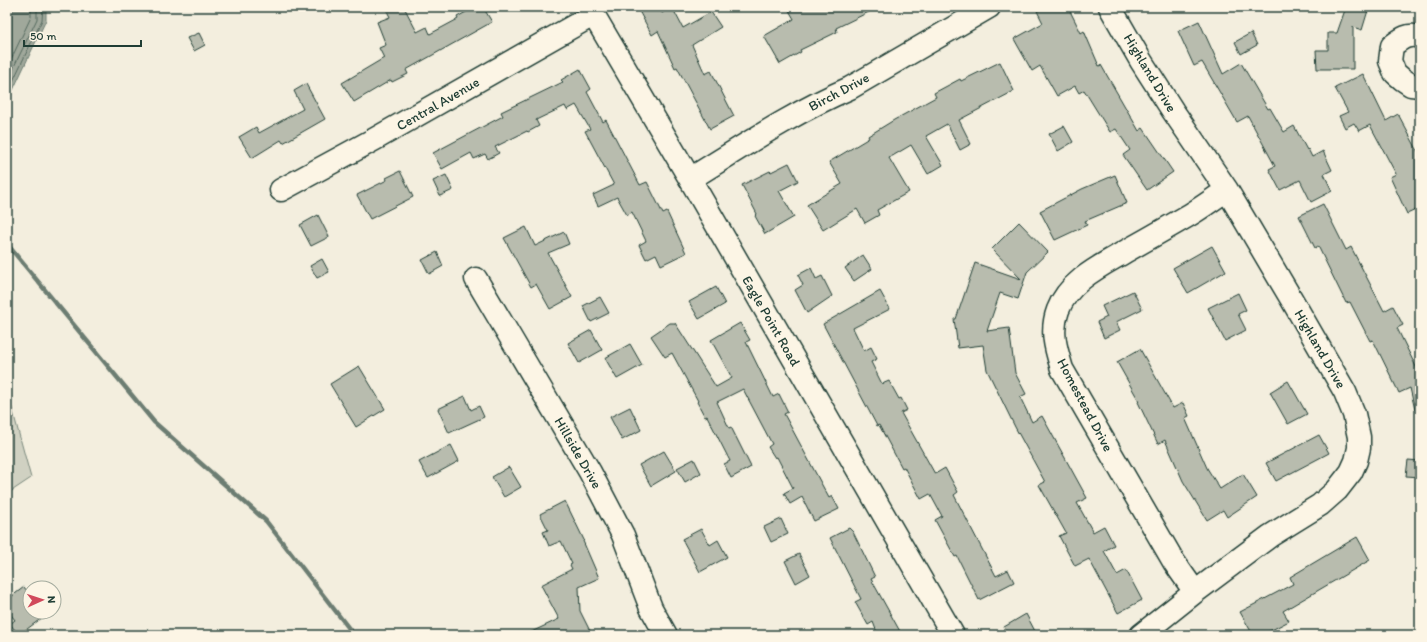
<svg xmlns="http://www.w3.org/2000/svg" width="1427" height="642" viewBox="0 0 1427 642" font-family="Itim,sans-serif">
  <rect width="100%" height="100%" fill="#f3eede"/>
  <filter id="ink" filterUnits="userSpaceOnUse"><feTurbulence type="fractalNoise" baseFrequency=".025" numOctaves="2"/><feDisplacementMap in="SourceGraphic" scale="8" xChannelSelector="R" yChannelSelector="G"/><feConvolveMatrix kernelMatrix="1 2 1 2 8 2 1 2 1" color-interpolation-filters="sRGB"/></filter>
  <g filter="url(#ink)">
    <path fill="#d0d1c2" stroke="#78877b" d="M7,390L31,478L7,494Z"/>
    <path fill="#a0a89b" stroke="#6c7d72" d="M7,7H46V20L13,90L7,91Z"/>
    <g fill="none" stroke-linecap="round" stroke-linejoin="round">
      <path stroke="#53685d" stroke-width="1" d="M7,68L31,17V7
        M7,81L37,19V7
        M7,87L11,85L42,20L43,7"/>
      <path stroke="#6c7d72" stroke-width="4.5" d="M7,244L154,422L266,521L354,635"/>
    </g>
    <path fill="#b8bcae" stroke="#1f3d34" d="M385,7H404L417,32L427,27L430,34L458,19L457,17L475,7H483L492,22L406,70L408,74L392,82L391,80L354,102L342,83L384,58L379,48L386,45L377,22L390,17Z
      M646,7H659L662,13L672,7L683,28L711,12L721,27L692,45L705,74L711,71L734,116L710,129L677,67L675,68L658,31L652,35L639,11Z
      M787,7H879L836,28L837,32L800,50L801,52L780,64L764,36L794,19Z
      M1045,7H1068L1081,33L1084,31L1099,66L1101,65L1139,131L1143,128L1173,172L1147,190L1123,155L1130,150L1116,129L1110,132L1084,90L1079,93L1075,86L1057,96L1040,66L1032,71L1014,39L1043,23L1037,11Z
      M1346,7H1369L1362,30L1353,27V69H1317L1316,50H1328V33H1337Z
      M1199,21L1223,74L1241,63L1268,109L1270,108L1284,132L1294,126L1307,150L1308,149L1312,157L1323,151L1332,170L1324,174L1332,191L1311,202L1300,180L1280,190L1269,169L1275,166L1248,116L1237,122L1202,62L1194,66L1178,31Z
      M199,33L205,45L194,51L187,38Z
      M1251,33L1257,45L1241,54L1235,42Z
      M1000,62L1014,91L959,120L971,144L960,150L947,124L926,136L943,165L928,174L911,145L889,158L909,192L877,210L879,215L865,223L857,209L823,230L807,205L842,184L829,162L869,138L868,136L894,120L936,97L934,93L960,79L961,81Z
      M580,69L591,89L587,92L603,122L606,120L640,185L647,182L663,214L667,212L686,253L661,265L656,254L646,259L639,245L646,241L632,212L627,215L617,197L598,206L593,195L614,185L585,131L590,129L576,105L567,110L565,106L536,120L539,126L528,132L527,131L495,147L499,153L488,159L485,154L474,159L471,153L442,169L433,153L503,116L501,112L563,82L561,80Z
      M1363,74L1386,121L1398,114L1420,155V208L1407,214L1390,177L1396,174L1370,125L1359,131L1354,123L1345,128L1339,116L1348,112L1335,88Z
      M306,84L325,119L283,143L281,140L252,158L239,137L256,127L259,133L303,109L294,91Z
      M1064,126L1073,142L1058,151L1049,134Z
      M789,163L798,181L779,191L794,217L765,234L755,216L757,214L742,185L770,171L771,172Z
      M400,171L413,197L370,219L357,195L387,180L386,178Z
      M446,175L453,190L440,196L433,181Z
      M1115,175L1127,203L1085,221L1087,225L1055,240L1040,211L1082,189Z
      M1323,204L1346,250L1351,247L1384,311L1393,306L1403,325L1397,328L1420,375V410H1415L1410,388L1399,393L1373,340L1370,341L1350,302L1346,303L1318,246L1315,248L1299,216Z
      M318,215L329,237L311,246L300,225Z
      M1019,222L1048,252L1027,272L1018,299L1000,293L987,331L1009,328L1015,373L1026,394L1020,397L1032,422L1042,416L1087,498L1077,503L1093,532L1104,526L1114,545L1104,551L1117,575L1126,570L1142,600L1118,613L1089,559L1075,566L1059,536L1066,533L1039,485L1045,482L1015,427L987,370L983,345L958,348L954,319H956L975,263L1021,279L992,249Z
      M526,227L535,246L564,232L569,244L548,253L572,297L550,309L536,284L531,287L504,238Z
      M1212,246L1226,271L1188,293L1173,268Z
      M437,252L443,266L429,274L422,260Z
      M863,255L872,269L854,281L845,268Z
      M322,259L329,272L317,278L310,266Z
      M811,268L816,279L822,276L832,296L807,313L795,290L803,285L798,275Z
      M716,287L725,304L699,319L689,302Z
      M880,291L890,309L853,328L864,351L871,347L877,359L871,362L882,384L889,381L899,399L901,398L907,410L901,413L935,474L945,468L958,492L954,495L996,576L1008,570L1014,582L979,600L957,556L955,557L935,520L942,516L930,494L921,499L904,467L902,468L879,425L877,426L823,324Z
      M1133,291L1142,309L1116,322L1120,330L1104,338L1097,322L1107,317L1102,306Z
      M1238,293L1246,310L1238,314L1246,330L1225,341L1208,308Z
      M600,297L609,313L591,322L583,306Z
      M670,323H675L716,387L732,378L711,340L740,323L750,340L746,342L773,397L779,394L788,412L784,414L829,498L832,496L839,509L814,521L802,497L790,504L784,493L793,488L777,457L775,458L768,447L772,444L743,389L717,402L729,428L731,427L751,467L731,478L724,464L730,461L707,416L705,417L697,402L698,401L672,353L665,357L651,336Z
      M591,330L602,350L579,363L568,343Z
      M630,344L642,365L617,379L605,358Z
      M1140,349L1173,408L1183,403L1189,416L1185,418L1207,468L1220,489L1243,474L1257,497L1227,517L1223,510L1207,520L1183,481L1165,440L1158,444L1138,402L1139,401L1117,362Z
      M359,366L385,409L356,427L330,384Z
      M1288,381L1307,414L1288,424L1270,392Z
      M465,396L471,410L479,406L484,417L449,433L438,409Z
      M630,407L641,430L622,440L610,417Z
      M1319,435L1329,453L1276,481L1266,463Z
      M451,445L459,461L428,478L419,462Z
      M664,451L676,471L651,486L639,465Z
      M694,459L701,473L685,482L677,468Z
      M1408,460L1420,461V477L1406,476Z
      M509,467L521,487L504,497L492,477Z
      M565,501L584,540L583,541L599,578L579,587L580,611L590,631L582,635H525L559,619L541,585L572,569L570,565L572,564L561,541L549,546L543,532L548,530L540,514Z
      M781,519L788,534L771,542L764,527Z
      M849,528L853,532L875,577L871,579L902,635H878L873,622L868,625L855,602L861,599L830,538Z
      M701,529L710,545L718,540L727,557L700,572L682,539Z
      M1357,537L1370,560L1283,611L1289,621L1262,635H1253L1240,612L1293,584L1290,577Z
      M799,554L810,575L796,583L785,561Z
      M24,587L30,595V612H50L19,635L10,624L15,620L7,610V600Z
      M1026,614L1037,635H1008L1004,627Z"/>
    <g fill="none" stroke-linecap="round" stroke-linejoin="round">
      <g stroke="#1f3d34" stroke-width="25">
        <path id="minor" d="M589,7L690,179L953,635
          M1110,7L1141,61L1173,111L1227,190L1292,300L1345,392L1354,414L1359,437V448L1356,461L1351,472L1337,490L1320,505L1270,536L1195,592L1141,635
          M1420,37C1408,33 1401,39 1392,46L1390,61L1395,73L1402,79L1411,85L1420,86
          M690,179C742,147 794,112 850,88L989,7
          M281,190L375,139L593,15
          M476,279L590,472L623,535L651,608L666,635
          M1195,592L1174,562L1062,369C1056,349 1050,331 1058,310C1069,280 1103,265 1128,250C1148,239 1167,228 1186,217C1200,209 1213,199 1227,190"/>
      </g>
      <use href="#minor" stroke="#fcf5e5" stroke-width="22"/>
    </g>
  </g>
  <g text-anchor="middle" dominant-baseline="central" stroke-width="3.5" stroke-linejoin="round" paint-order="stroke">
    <g font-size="14" fill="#1f3d34" stroke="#fcf5e5">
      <text transform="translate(1150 73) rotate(59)">Highland Drive</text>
      <text transform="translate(839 92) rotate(-28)">Birch Drive</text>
      <text transform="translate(438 104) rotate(-30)">Central Avenue</text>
      <text transform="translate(771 321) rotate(60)">Eagle Point Road</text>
      <text transform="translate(1320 349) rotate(60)">Highland Drive</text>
      <text transform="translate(1085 405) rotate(62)">Homestead Drive</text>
      <text transform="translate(578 453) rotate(60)">Hillside Drive</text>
    </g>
  </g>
  <rect width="1427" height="642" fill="none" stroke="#fcf5e5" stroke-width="24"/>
  <rect x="12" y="12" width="1403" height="618" fill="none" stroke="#1f3d34" stroke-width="1.5" filter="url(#ink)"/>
  <g transform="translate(42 600) rotate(87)"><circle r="19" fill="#fcf5e5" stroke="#a4ab9e"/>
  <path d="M0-3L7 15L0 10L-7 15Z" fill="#d1495b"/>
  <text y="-6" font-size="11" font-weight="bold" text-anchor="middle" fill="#1f3d34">N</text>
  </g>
  <path d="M24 40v6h117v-6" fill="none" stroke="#1f3d34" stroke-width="2"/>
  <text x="30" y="40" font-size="12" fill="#1f3d34" stroke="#fcf5e5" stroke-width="3" paint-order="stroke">50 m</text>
</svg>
